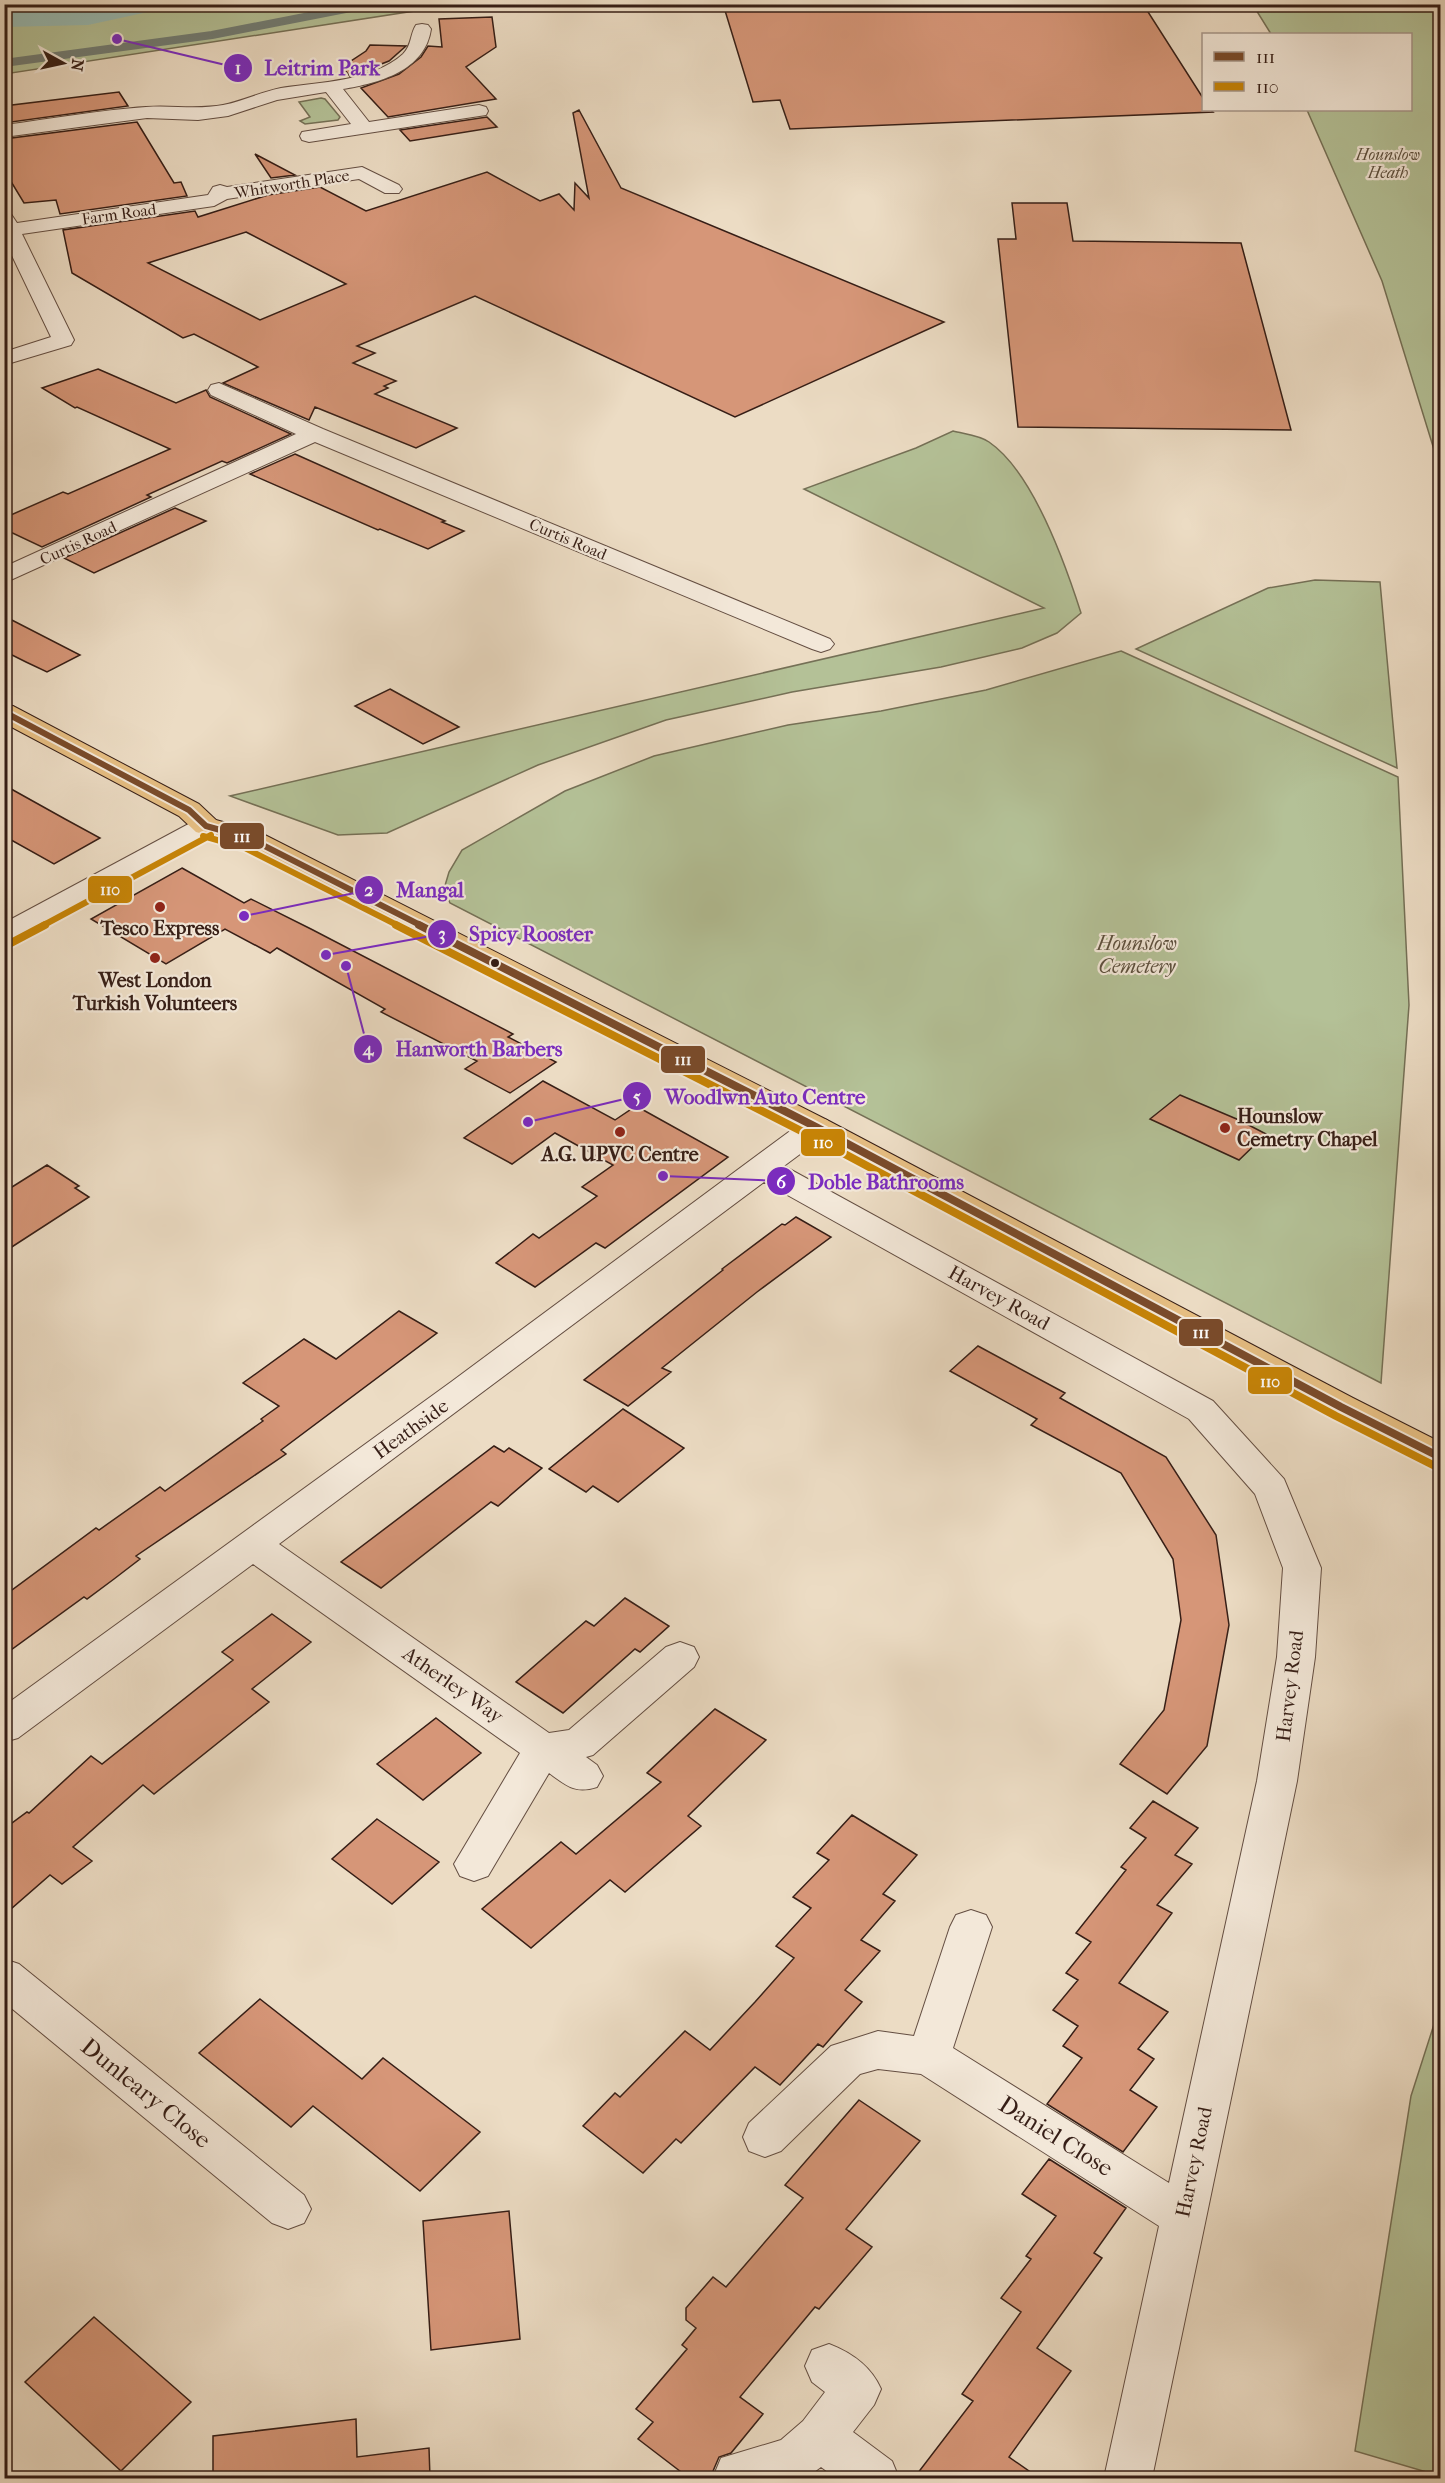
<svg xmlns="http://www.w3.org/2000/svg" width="1445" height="2483" viewBox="0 0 1445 2483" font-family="'IM FELL French Canon',serif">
  <rect width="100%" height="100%" fill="#ecdcc4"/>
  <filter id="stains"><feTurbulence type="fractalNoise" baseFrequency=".00333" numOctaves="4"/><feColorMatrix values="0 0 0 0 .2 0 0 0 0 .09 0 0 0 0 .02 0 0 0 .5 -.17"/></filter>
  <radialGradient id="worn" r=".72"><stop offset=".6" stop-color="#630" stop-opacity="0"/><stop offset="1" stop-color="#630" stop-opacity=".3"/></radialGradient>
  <path fill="#b4c197" stroke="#757056" stroke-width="1.5" d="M5,4H453V5L5,74Z
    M1253,5H1440V469L1382,281L1307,110H1410V34H1271Z
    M321,98L325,99L340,117L338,120L305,124L300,121L310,117L299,102Z
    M953,431C964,434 979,435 989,442C1033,472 1065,563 1081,613L1057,633L1022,648L941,667L792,692L666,720L538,765L387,833L338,835L230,796L1044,608L804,489L916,448Z
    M1315,580L1380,582L1397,768L1136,649L1268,588Z
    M1121,651L1398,777L1409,1005L1381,1383L450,903L444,889L449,872L462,850L565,791L654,756L788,725L881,711L986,690Z
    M1437,2015L1440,2016V2476L1355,2451L1411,2096Z"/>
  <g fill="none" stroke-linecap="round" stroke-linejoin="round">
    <path stroke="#717d75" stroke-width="8" d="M4,63L212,35L371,4"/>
    <path fill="#99bcb4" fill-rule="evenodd" d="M153,4L148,12L88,25L4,27V5Z"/>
  </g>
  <path fill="#d69678" stroke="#361e16" stroke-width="1.5" fill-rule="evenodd" d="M723,4H1143L1203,98V110H1211L1213,112L790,129L780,100L753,102Z
    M492,17L496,47L466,67L496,99L388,117L361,88L399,74L421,57L428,46L442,47L439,19Z
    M370,45L406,46L389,61L350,76L342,67L366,51Z
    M119,92L128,106L4,123V106Z
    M579,110L621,188L944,322L735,417L475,296L357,346L375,353L353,363L396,381L384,386L388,388L375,394L457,428L416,448L315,407L309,420L223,383L258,367L194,334L183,338L72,273L63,230L195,211L198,217L268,195L320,187L366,211L487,172L540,201L559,194L574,210L575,183L589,198L573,113ZM246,232L346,284L260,320L148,263Z
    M487,117L497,127L410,141L400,130Z
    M137,122L174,183L181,182L187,196L60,214L56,200L24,203L4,170V139Z
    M255,154L295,175L271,178Z
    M1012,203H1067L1073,241L1241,243L1291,430L1018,427L998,239H1016Z
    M98,369L176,403L206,390L210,397L291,434L227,463L222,461L147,495L151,497L42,547L4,529V518L63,492L68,494L170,449L77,407L75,408L42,388Z
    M295,454L445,521L442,522L464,531L428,549L380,529L378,530L250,474Z
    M175,508L206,521L94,573L64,558Z
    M4,616L80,655L47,672L26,662L4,651Z
    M390,689L459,727L423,744L355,706Z
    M4,785L65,819L100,838L54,864L4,836Z
    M182,868L244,903L251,899L311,929L513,1034L508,1037L556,1062L510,1093L465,1069L477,1061L381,1012L385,1009L277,948L270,953L225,929L166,964L91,919Z
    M543,1081L615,1120L636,1106L728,1157L605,1248L596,1243L535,1287L496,1263L533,1234L539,1238L597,1196L582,1187L613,1165L555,1133L512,1164L464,1138Z
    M1180,1095L1239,1120L1266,1134L1239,1160L1150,1119Z
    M47,1165L79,1186L75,1188L89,1197L4,1252V1192Z
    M796,1217L831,1237L757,1292L662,1368L671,1372L628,1406L584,1380L723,1270L722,1269L782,1224L785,1225Z
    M399,1311L437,1333L281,1450L286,1454L136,1556L140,1559L114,1579L87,1599L84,1597L4,1655V1596L96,1528L99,1530L160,1487L165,1491L263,1421L261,1419L279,1406L243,1383L304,1339L336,1359Z
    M978,1346L1065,1393L1060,1398L1166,1457L1216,1535L1229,1625L1207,1746L1167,1794L1120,1764L1164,1710L1181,1620L1173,1559L1121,1473L1031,1425L1037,1419L950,1371Z
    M623,1409L684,1448L618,1502L593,1486L586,1492L549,1469Z
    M494,1446L504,1452L509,1448L542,1468L498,1506L491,1502L381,1588L341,1562Z
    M625,1598L669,1626L640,1652L635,1649L563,1713L516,1682L586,1621L594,1626Z
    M272,1614L311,1642L252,1689L269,1702L154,1794L143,1785L73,1847L92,1861L62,1884L50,1875L4,1915V1829L27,1812L29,1813L91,1756L102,1764L233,1660L222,1652Z
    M715,1709L766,1740L688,1816L701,1826L625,1892L610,1880L531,1948L482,1909L561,1842L576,1854L661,1782L647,1773Z
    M436,1718L481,1753L423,1800L377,1764Z
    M1153,1801L1198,1828L1175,1855L1192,1864L1157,1905L1172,1913L1119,1983L1168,2012L1138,2049L1154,2059L1130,2090L1157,2107L1123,2152L1047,2104L1082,2058L1063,2046L1078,2026L1053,2010L1078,1980L1066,1973L1091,1942L1076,1933L1126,1870L1121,1867L1146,1838L1130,1828Z
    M852,1815L917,1855L883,1894L895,1901L861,1940L880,1951L845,1990L862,2002L823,2047L818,2044L780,2085L755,2067L681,2143L676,2139L643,2173L583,2126L615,2093L620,2097L685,2031L710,2050L755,2002L794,1958L776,1946L811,1908L793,1897L829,1860L817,1853Z
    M377,1819L439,1862L392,1904L332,1859Z
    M260,1999L362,2079L383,2058L480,2132L420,2191L313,2106L291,2127L199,2053Z
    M859,2100L920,2141L846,2229L872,2247L819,2309L815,2307L740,2397L763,2414L731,2453L719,2457L710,2478H689L638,2439L653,2422L636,2409L687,2349L682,2345L696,2328L686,2320V2308L713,2277L726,2287L803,2198L785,2185Z
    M1049,2159L1126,2208L1094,2253L1102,2258L1037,2348L1071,2371L1009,2457L1039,2478H914L973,2401L962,2394L1021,2312L1001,2298L1031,2259L1026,2256L1056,2216L1022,2194Z
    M509,2211L520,2339L431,2350L423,2221Z
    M94,2317L191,2402L121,2471L25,2382Z
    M356,2419L357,2457L429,2448L430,2478H213V2436Z"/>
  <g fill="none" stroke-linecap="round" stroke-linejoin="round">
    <g stroke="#644e42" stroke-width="2">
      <path id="minor" d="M422,24L428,25L431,29C425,71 379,83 343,89L369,122L479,105L486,107L488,111L486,115L309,142L302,140L300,136L302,132L351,124L326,92L277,100L228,116L198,120L147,118L4,137V125C51,119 99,110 146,107C172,105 197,110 223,105C243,101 261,92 281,88C319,82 372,82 403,54C412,45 410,34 416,25Z
        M362,167L399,185L402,189L399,193H385L359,179L227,199L214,206L22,234L74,340L71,345L4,365V352L51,337L4,239V212L11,214L17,223L208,195L213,187L220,185L227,187Z
        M219,383L323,429L830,639L834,644L830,649L821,652L812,649L315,442L4,583V567L296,434L211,395L208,390L211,385Z
        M816,1117L827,1120L832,1127L827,1134L784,1166L1213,1401L1284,1479L1321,1568L1315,1657L1297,1781L1152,2478H1104L1159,2226L921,2074L878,2069L860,2074L781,2151L765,2157L749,2151L743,2137L749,2123L831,2046L878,2031L914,2036L950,1927L956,1915L971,1910L986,1915L992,1927L953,2048L1169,2183L1257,1781L1277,1657L1283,1568L1255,1494L1189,1419L764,1182L279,1544L549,1733L569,1730L666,1647L680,1642L694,1647L699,1657L694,1667L593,1755L586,1757L597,1765L603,1776L597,1787C575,1794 567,1786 549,1773L488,1876L474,1881L460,1876L454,1864L520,1753L253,1564L18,1738L4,1742V1706L451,1382L805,1120Z
        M4,1959L19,1964L304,2195L311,2209L304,2223L288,2229L272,2223L4,2002Z
        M829,2344C852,2353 871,2366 881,2389L874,2405L853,2432L892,2461L899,2478H836L821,2467L806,2478H715L714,2475L721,2458L781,2440L803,2421L825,2392L812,2382L805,2366L812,2350Z"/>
    </g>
    <g stroke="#644e42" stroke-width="2">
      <path id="tertiary" d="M206,818L216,820L220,826L216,832L14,941L4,944V923L196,820Z"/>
    </g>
    <g stroke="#361e16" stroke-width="2">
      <path id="primary" d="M4,704L13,706L199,804L216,820L259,832L827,1120L1353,1398L1440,1442V1470L1427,1466L1329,1416L805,1134L239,844L196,832L179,816L4,723Z"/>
    </g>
    <use href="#minor" fill="#f3e8d9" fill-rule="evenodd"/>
    <use href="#tertiary" fill="#f3e8d9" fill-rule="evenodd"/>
    <use href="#primary" fill="#e6be82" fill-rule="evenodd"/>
    <g stroke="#f3e8d9" stroke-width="10">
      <path id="bus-1-far1" d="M4,712L189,810L206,826L249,838L422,926"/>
    </g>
    <g stroke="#f3e8d9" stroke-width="12">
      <path id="bus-1" d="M419,925L816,1127L1341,1407L1440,1457"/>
    </g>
    <g stroke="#f3e8d9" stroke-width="10">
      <path id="bus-2-far1" d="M203,836L245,848L399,926
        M42,926L211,835"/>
    </g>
    <g stroke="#f3e8d9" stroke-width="12">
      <path id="bus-2" d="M396,925L811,1136L1336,1416L1435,1466
        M9,944L45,925"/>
    </g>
    <use href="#bus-1-far1" stroke="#7a4b2a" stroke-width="6"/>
    <use href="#bus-1" stroke="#7a4b2a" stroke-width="8"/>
    <use href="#bus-2-far1" stroke="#c78406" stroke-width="6"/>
    <use href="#bus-2" stroke="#c78406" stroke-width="8"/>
  </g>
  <g fill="#8f2418" stroke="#f3e8d9" stroke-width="2">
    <circle cx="160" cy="907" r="6"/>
    <circle cx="155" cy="958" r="6"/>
    <circle cx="1225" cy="1128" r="6"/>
    <circle cx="620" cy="1132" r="6"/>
  </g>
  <circle fill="#361e16" stroke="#f3e8d9" stroke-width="2" cx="495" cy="963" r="5"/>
  <g text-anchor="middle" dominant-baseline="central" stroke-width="4.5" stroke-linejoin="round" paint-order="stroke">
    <g font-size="16" font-style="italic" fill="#5c4f3d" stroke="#f3e8d9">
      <text x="1388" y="154">Hounslow<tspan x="1388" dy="18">Heath</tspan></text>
    </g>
    <g font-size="16" fill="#361e16" stroke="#f3e8d9">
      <text transform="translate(292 184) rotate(-9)">Whitworth Place</text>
      <text transform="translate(119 214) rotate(-8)">Farm Road</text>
      <text transform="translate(568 539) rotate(23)">Curtis Road</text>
      <text transform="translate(78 543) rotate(-25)">Curtis Road</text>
    </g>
    <g font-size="20" font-weight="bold" fill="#361e16" stroke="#f3e8d9">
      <text x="160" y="928">Tesco Express</text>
      <text x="155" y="980">West London<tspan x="155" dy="23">Turkish Volunteers</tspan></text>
      <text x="1237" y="1116" text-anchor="start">Hounslow<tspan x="1237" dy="23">Cemetry Chapel</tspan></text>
      <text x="620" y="1154">A.G. UPVC Centre</text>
    </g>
    <g font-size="20" font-style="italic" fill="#5c4f3d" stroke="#f3e8d9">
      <text x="1137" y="943">Hounslow<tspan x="1137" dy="23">Cemetery</tspan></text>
    </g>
    <g font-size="20" fill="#361e16" stroke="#f3e8d9">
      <text transform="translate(999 1298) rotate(29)">Harvey Road</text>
      <text transform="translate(411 1429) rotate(-36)">Heathside</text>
      <text transform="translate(453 1685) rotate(35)">Atherley Way</text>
      <text transform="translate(1290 1686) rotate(-83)">Harvey Road</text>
      <text transform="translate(1194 2162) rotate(-78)">Harvey Road</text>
    </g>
    <g font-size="24" fill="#361e16" stroke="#f3e8d9">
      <text transform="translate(146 2093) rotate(39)">Dunleary Close</text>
      <text transform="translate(1056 2136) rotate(32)">Daniel Close</text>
    </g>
  </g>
  <path fill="none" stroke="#7b2cbf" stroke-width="2" d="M117 39L238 68M244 916L369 890M326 955L442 934M346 966L368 1049M528 1122L637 1096M663 1176L781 1181"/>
  <g fill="#7b2cbf" stroke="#f3e8d9" stroke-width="2">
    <circle cx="117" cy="39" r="6"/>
    <circle cx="244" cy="916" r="6"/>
    <circle cx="326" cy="955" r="6"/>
    <circle cx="346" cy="966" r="6"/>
    <circle cx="528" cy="1122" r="6"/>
    <circle cx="663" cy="1176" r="6"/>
    <circle cx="238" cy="68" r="15"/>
    <circle cx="369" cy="890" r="15"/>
    <circle cx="442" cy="934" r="15"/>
    <circle cx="368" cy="1049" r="15"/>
    <circle cx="637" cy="1096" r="15"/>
    <circle cx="781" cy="1181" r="15"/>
  </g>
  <g font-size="18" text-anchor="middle" font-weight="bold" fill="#fff">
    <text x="238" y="74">1</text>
    <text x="369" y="896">2</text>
    <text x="442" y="940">3</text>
    <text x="368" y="1055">4</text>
    <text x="637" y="1103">5</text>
    <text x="781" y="1188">6</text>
  </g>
  <g font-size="21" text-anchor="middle" font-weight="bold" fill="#7b2cbf" stroke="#f3e8d9" stroke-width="4.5" stroke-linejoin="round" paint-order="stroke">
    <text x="322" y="75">Leitrim Park</text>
    <text x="430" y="897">Mangal</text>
    <text x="531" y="941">Spicy Rooster</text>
    <text x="479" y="1056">Hanworth Barbers</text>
    <text x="765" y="1104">Woodlwn Auto Centre</text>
    <text x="886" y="1189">Doble Bathrooms</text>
  </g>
  <g stroke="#f3e8d9" stroke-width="2">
    <rect x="219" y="822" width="46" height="28" rx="6" fill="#7a4b2a"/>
    <rect x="87" y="875" width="46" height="29" rx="6" fill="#c78406"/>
    <rect x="660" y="1045" width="46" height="29" rx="6" fill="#7a4b2a"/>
    <rect x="800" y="1128" width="46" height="29" rx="6" fill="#c78406"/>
    <rect x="1178" y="1318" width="46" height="29" rx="6" fill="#7a4b2a"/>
    <rect x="1247" y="1366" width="46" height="29" rx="6" fill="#c78406"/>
  </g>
  <g font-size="16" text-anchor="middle" font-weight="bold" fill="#fff">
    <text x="242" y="842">111</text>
    <text x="110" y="895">110</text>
    <text x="683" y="1065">111</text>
    <text x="823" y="1148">110</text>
    <text x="1201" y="1338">111</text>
    <text x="1270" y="1387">110</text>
  </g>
  <rect width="1445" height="2483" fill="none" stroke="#ecdcc4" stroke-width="24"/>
  <rect x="6" y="6" width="1433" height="2471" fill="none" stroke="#361e16" stroke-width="3"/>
  <rect x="12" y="12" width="1421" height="2459" fill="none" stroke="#361e16" stroke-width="1.5"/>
  <rect x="1202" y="33" width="210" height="78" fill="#f3e8d9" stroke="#a7978b" stroke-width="1.5"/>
  <rect x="1214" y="52" width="30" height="9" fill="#7a4b2a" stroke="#a7978b" stroke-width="1.5"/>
  <text x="1256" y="63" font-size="18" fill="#361e16">111</text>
  <rect x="1214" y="82" width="30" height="9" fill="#c78406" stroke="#a7978b" stroke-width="1.5"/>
  <text x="1256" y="93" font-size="18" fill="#361e16">110</text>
  <g transform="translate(63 63) rotate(98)" stroke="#f3e8d9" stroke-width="4.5" paint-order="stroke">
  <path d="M0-4.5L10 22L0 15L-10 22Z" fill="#361e16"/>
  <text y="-9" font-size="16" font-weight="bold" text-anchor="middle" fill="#361e16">N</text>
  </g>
  <rect width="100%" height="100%" filter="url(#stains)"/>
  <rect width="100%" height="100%" fill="url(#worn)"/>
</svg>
